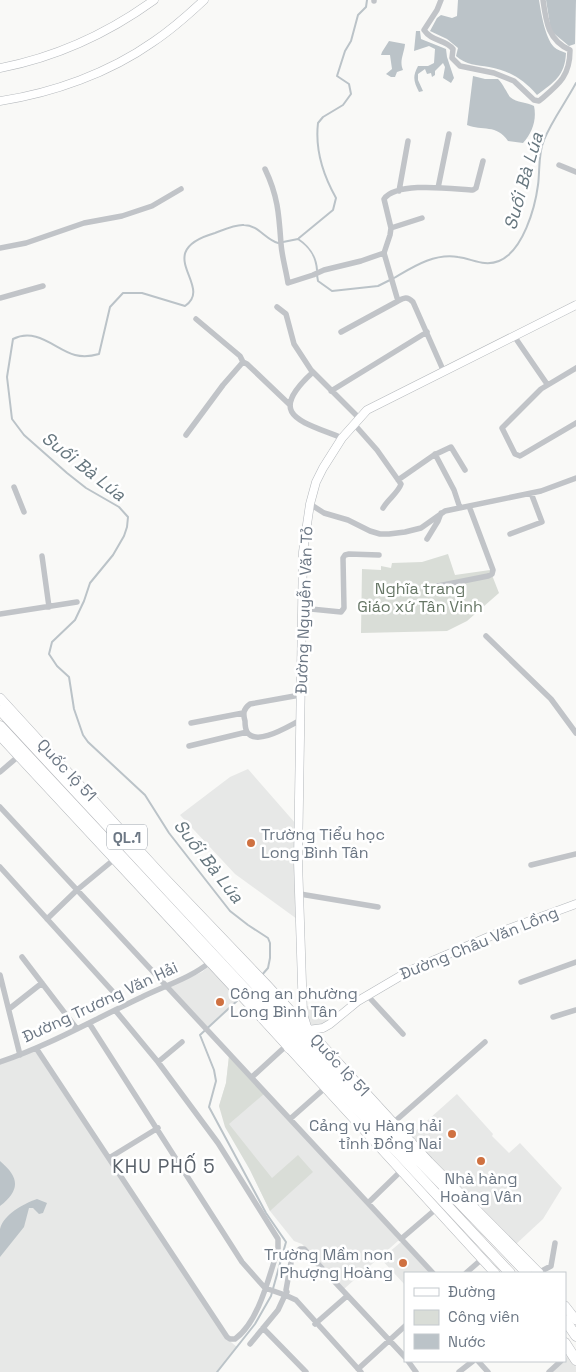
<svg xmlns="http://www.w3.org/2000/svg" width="576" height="1372" viewBox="0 0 576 1372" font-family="'Space Grotesk',sans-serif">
  <rect width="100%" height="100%" fill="#f9f9f7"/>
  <path fill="#e7e8e7" d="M248,769L296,824L297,919L235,874L180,815L230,777Z
    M209,966L240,999L208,1027L169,986L202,972Z
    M306,1006L324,1007V1014L335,1015L322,1024L310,1027Z
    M35,1051L226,1338L237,1347L217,1372H0V1064Z
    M229,1056L399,1240L344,1289L302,1244L294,1241L270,1211L219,1106L226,1083Z
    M457,1094L493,1134L492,1136L509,1153L520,1143L562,1188L543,1219L515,1245L410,1136Z
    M401,1242L430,1273H405V1285L381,1259Z
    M569,1355L576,1367V1372H553Z"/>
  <path fill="#d9ddd7" d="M448,554L455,575L490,570L499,593L467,621L447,631L361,633L362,569L381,570V566L391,568L392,563L422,562Z
    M229,1056L264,1094L229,1124L272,1178L298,1155L313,1172L270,1211L250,1170L225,1127L219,1106L226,1083Z"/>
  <path fill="#bbc3c8" d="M458,0H539C541,12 545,38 554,47C557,50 562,51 566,53C565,76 554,82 537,95C523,79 510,71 489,67C477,65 466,65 456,56L458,48L447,39L430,31L437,18L441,15L452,18L457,16Z
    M546,0H576L575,44L569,46L551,31Z
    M416,31H420L421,39L446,49L447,57L454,78L451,83L443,78L445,67L443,63L435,71V75L432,77L431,73L427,74L425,69L418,74V80L423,91L419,92C414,82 412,77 418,66H428L434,63L435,49L429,46L414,51Z
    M389,41L405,44C404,54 399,61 403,70L397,72L395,77H391L386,74L392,69L390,55H381L382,52Z
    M473,76L485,79H498C503,84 507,93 510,97C517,103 527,102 534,106C537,120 532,133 523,143L508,141C497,124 482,131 467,125Z
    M0,1161C20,1178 20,1190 0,1206Z
    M37,1199L47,1203L43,1213L39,1214L33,1208H29L24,1227L0,1257C0,1249 0,1237 0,1229C4,1214 23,1204 37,1199Z"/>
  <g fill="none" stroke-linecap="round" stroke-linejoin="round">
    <path stroke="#bbc3c8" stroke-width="2" d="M299,238L333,210L336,198C323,175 315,149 318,123L323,117L343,105L351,94L349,84L337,76L345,51L351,41L358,15L366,7L367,0
      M317,275L318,281L332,291L378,286L390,280
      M394,278C413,267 434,253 458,257C473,259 484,267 499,261C523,251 535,208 538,185C540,171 538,153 544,140C552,120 566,102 576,83
      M261,976L268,968L270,958V943L268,938L248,925L230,911L169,833L145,795L88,742L83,735L74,709L69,677L57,666L49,654L52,642L75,620L84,601L90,583L113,555L124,536L127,527L128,517L119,507L86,488L67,473L24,435L12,419L7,377L13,339C37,327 56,350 75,355C83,357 92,356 99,354L110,307L123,293H142L185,306C215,286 149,252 215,233C223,230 236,224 244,225C258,225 266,240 278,243L298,239C310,247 316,256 317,270
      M217,1372L255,1324L271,1296L286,1242L266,1213L209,1107L216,1081L214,1070L200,1035L239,999"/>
    <g stroke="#b4b8bc" stroke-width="9">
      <path id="secondary" d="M0,68C57,57 107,34 154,0
        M0,101C53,93 109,73 153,42C171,30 188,15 204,0
        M576,305L367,410L342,438L323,468L316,482L310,504L303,552L298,861L303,1014L308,1030L323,1028L330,1024L358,1001L409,971L500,932L576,904"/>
    </g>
    <g stroke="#b5b8bc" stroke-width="10">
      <path id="primary" d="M0,698L160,873L267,985L429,1162L539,1273
        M0,736L248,1003L495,1273
        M565,1306L576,1320"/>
    </g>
    <g stroke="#b5b7bb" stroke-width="11">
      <path id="highway" d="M0,710L402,1143L527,1273
        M0,726L510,1273
        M289,1048L308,1030
        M565,1320L576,1336
        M565,1343L576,1360"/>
    </g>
    <path stroke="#c1c4c8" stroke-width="5.5" d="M441,0L437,10L424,30C432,42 445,39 453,49L452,58L460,66L494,73L514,81L534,100L539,101C558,85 570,77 570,50C548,40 546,22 543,0
      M374,1V0
      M559,165L576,172
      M265,169C278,196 279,215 281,244C282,257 286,270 288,283L313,275L324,270L361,261L384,253
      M438,188L449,134
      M399,191L408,141
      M391,228L422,218
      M0,248L26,243L84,223L122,216L152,206L181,189
      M0,298L43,286
      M398,301L384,253L390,235L391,228L384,199C397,181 453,189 473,190L476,188L483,161
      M277,307L286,314L294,344L311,370L359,418
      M196,319L240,356L243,362
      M341,332L398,301C404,298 407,296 413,302L444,372
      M514,336L547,384
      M576,368L541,389L502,428L515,454L520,456L576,423
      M313,372C265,416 301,421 342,438
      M331,391L427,332
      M354,424L377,450L401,484C398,493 388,499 383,508
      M186,435L223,385L243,362L247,364L289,404
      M435,454L454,490L460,508
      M398,480L434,455L451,447L465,470
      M14,487L24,512
      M310,504L324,513L348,520L370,531L380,534H389L405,532L421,528L445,511L541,491L576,478
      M510,534L542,522L531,493
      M427,539L438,521L441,513
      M42,556L49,607
      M433,587L488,576L492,574L493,570L469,506
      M301,608L341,612L344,608L343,558L345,555L349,554L379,555
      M0,614L77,602
      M486,636L551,699L576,733
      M300,695L250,704C243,709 243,714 245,721C245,725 246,730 247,732C257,747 290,725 301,720
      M191,723L243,713
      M189,746L247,732
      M0,772L21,754
      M0,807L433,1273
      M531,865L576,854
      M0,867L125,1005
      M300,894L378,907
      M47,919L77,890L117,857
      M22,957L77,1029
      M0,975L20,1055
      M521,982L576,962
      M367,995L403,1034
      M9,1009L42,983
      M553,1017L576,1010
      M89,1023L242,1262L265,1288L285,1295L278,1310L250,1344
      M36,1048L227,1337L230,1339H235C259,1322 269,1276 278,1249V1239L218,1143L158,1062L115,1010
      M0,1062C50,1045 95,1019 142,997C164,986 191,978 210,962
      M158,1062L182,1042
      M252,1077L287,1045
      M290,1119L325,1088
      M393,1123L485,1042
      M109,1158L158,1128
      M368,1203L402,1170
      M401,1239L436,1209
      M466,1273L482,1259
      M538,1273L551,1266L555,1243
      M315,1324L347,1296
      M263,1328L306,1372
      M408,1361L416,1372
      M478,1361L488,1372
      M358,1369L405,1326
      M361,1372L296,1300L285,1295L287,1292L286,1290L292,1257L300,1249H304L405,1357
      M459,1372L473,1361
      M549,1372L561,1361"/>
    <use href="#secondary" stroke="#fff" stroke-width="8"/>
    <use href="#primary" stroke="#fff" stroke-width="9"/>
    <use href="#highway" stroke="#fff" stroke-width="10"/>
  </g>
  <g fill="#cf7141" stroke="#fff" stroke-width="2">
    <circle cx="251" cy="843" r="5"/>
    <circle cx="220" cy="1002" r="5"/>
    <circle cx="452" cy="1134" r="5"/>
    <circle cx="481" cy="1161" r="5"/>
    <circle cx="403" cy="1263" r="5"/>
  </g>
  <g text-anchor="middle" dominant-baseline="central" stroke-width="5" stroke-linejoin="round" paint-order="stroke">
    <rect fill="#fff" stroke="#98a0a9" stroke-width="1" x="107" y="824.5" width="40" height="25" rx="4"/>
    <g font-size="15" font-weight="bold" fill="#6c7784">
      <text x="127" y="837">QL.1</text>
    </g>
    <g font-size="16" fill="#677766" stroke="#fff">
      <text x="420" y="588">Nghĩa trang<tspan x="420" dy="18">Giáo xứ Tân Vinh</tspan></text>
    </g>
    <g font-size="16" fill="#6c7784" stroke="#fff">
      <text transform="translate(304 610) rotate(-88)">Đường Nguyễn Văn Tỏ</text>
      <text transform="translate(67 770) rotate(47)">Quốc lộ 51</text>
      <text transform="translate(479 943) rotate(-22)">Đường Châu Văn Lồng</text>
      <text transform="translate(100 1002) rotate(-25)">Đường Trương Văn Hải</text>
      <text transform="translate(340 1065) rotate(47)">Quốc lộ 51</text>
    </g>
    <g font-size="16" fill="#6c7784" stroke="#fff" text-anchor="start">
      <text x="261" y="834">Trường Tiểu học<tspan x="261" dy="18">Long Bình Tân</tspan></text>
      <text x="230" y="993">Công an phường<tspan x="230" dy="18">Long Bình Tân</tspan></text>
      <text x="442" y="1125" text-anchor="end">Cảng vụ Hàng hải<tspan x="442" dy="18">tỉnh Đồng Nai</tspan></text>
      <text x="481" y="1178" text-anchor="middle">Nhà hàng<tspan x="481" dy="18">Hoàng Vân</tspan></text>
      <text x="393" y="1254" text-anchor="end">Trường Mầm non<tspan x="393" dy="18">Phượng Hoàng</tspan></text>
    </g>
    <g font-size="18" font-style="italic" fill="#67777f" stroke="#fff">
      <text transform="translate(523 181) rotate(-74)">Suối Bà Lúa</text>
      <text transform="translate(84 466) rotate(38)">Suối Bà Lúa</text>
      <text transform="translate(209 861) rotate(52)">Suối Bà Lúa</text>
    </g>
    <g font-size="19" letter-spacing="1" fill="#59616a" stroke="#fff">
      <text x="164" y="1166">KHU PHỐ 5</text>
    </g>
  </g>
  <rect x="404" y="1272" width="162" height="90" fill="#ffffff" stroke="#c4c9ce"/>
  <rect x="414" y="1288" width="25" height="8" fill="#ffffff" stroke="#c4c9ce"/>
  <text x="448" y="1297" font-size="15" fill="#6c7784">Đường</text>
  <rect x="414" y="1310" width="25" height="15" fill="#d9ddd7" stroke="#c4c9ce"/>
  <text x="448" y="1322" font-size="15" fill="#6c7784">Công viên</text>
  <rect x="414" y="1334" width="25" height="15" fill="#bbc3c8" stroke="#c4c9ce"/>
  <text x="448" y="1347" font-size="15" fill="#6c7784">Nước</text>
</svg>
